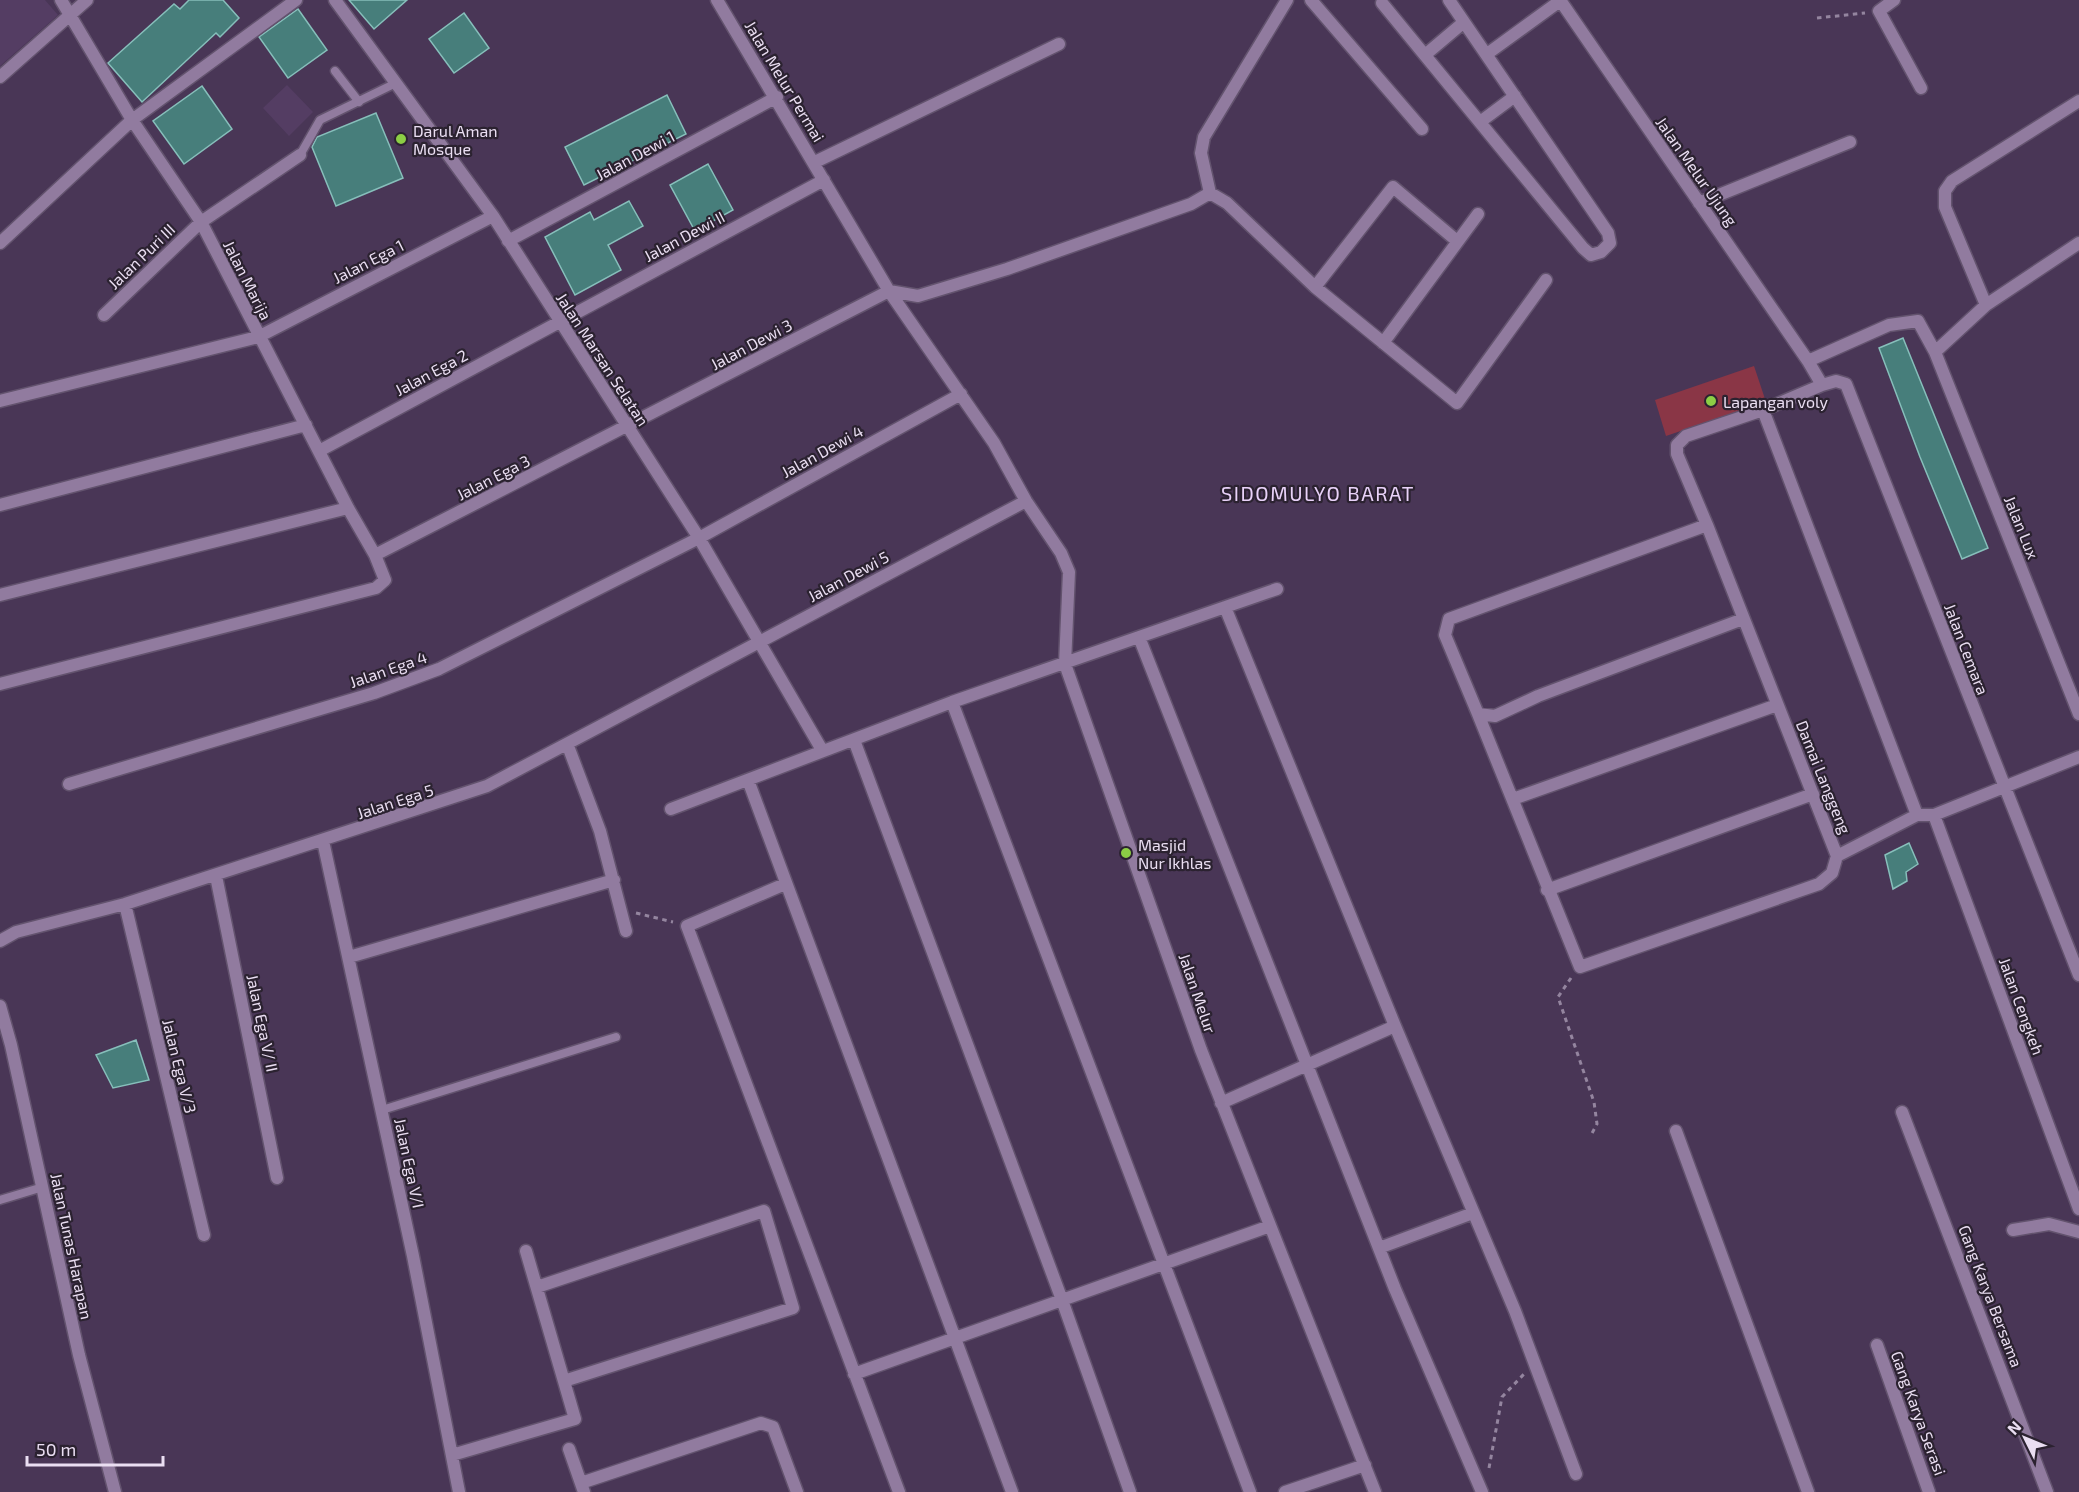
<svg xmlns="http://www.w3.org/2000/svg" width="2079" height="1492" viewBox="0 0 2079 1492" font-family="'Exo 2',sans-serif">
  <rect width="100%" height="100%" fill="#493656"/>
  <path fill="#543d63" d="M0,0H45L58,15L0,66Z
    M287,85L313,112L289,136L263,108Z"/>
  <path fill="#8a3646" d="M1754,366L1766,402L1666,436L1655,400Z"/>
  <path fill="#477e7b" stroke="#87bfbb" stroke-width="1.5" d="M189,0H223L239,18L220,37L216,33L142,102L108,63L174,4L180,9Z
    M349,0H407L374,29Z
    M298,9L327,50L288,78L259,37Z
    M464,13L489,48L454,73L429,39Z
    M202,86L232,129L184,164L153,121Z
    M667,95L686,134L584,185L565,147Z
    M376,113L403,178L336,206L312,147L317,137Z
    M708,164L733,210L695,231L670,185Z
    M629,201L643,226L608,245L621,270L575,295L545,237L590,212L594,220Z
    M1903,338L1988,548L1962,559L1920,457L1879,348Z
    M1909,843L1918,864L1906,872L1907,881L1893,889L1885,855Z
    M136,1040L149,1080L113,1088L96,1055Z"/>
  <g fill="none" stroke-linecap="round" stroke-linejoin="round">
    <g stroke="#63536e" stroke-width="11">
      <path id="service" d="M335,71L359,102
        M300,155L320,120L396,83
        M382,1110L616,1037
        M0,1200L43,1187"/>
    </g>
    <g stroke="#63536e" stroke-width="15">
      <path id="minor" d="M335,0L493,216L699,538L822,750
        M717,0L889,291L994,443L1026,501L1061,553L1069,572L1065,664L1201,1050L1375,1492
        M1311,0L1422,129
        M1560,0L1808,361L1822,385L1836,381L1846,384L2079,975
        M1894,0L1879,11L1921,88
        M1382,3L1583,248L1591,255L1601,252L1610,243L1608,233L1449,0
        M1487,54L1560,1
        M1425,55L1464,22
        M0,77L87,0
        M1480,122L1515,96
        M815,162L1059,44
        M1210,193L1227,203L1315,287L1457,403L1546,280
        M1699,203L1850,142
        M508,241L777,97
        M0,243L132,120L296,0
        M1315,287L1393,187L1457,241
        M889,291L918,296L1007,269L1191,204L1210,193L1201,153L1204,137L1287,0
        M1986,305L1945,207V191L1952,181L2079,101
        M104,315L201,222L300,155
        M1383,343L1478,214
        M1935,352L2079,714
        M1808,361L1889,325L1918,321L1935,352L1986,305L2079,243
        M0,401L258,337L493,216
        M1763,410L1917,815L1837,856L1707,525L1677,454V445L1686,436L1763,410L1822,385
        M319,451L824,180
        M0,505L306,425
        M375,555L889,291
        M0,595L348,508
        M1743,619L1538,696L1495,716L1478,714L1580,967L1819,884L1832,873L1837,856
        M1139,637L1395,1289L1482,1492
        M0,684L376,588L385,580L375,555L348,508L201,222L132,120L61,0
        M952,702L1250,1492
        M1478,714L1445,635L1449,619L1707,525
        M854,740L1062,1300L1130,1492
        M568,746L600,831L626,931
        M748,780L1012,1492
        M69,784L374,693L439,669L699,538L961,394
        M1513,799L1777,705
        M671,809L952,702L1277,589
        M1917,815H1934L2079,757
        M1934,815L2079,1209
        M323,841L413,1256L459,1492
        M216,876L277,1178
        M785,884L687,926L899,1492
        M1547,890L1813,794
        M125,904L204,1235
        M0,941L16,932L125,904L487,786L1026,501
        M349,957L614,880
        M0,1006L11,1045L79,1355L115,1492
        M1395,1026L1515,1311L1576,1474
        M1221,1103L1395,1026L1225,607
        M1902,1112L2047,1492
        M1676,1131L1808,1492
        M2013,1230L2049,1224L2079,1232
        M1379,1248L1473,1213
        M537,1287L764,1211L793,1308L564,1381
        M1877,1345L1929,1492
        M854,1374L1270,1226
        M569,1449L584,1492
        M452,1455L575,1419L526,1251
        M581,1483L761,1423L773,1427L797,1492
        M1285,1492L1365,1465"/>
    </g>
    <path stroke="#94859f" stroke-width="3" stroke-dasharray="4.5 4.5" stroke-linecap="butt" d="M1817,18L1865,13
      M636,913L673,922
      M1571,978L1558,997L1594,1102L1597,1124L1590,1137
      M1489,1468L1502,1397L1524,1374"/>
    <use href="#service" stroke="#917b9f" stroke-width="8"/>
    <use href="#minor" stroke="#917b9f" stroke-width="12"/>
  </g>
  <g fill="#8cce45" stroke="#2b2230" stroke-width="2">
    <circle cx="401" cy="139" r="6"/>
    <circle cx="1711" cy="401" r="6"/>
    <circle cx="1126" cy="853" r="6"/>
  </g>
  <g text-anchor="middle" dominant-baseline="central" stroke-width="4.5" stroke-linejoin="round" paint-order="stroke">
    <g font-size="16" fill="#eadef2" stroke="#2b2230">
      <text transform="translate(785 81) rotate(59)">Jalan Melur Permai</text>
      <text transform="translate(635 155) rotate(-28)">Jalan Dewi 1</text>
      <text transform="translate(1697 171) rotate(55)">Jalan Melur Ujung</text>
      <text transform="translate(684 236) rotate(-28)">Jalan Dewi II</text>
      <text transform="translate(141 256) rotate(-44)">Jalan Puri III</text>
      <text transform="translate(368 261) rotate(-27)">Jalan Ega 1</text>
      <text transform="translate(248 280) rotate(63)">Jalan Marija</text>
      <text transform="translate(751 344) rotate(-28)">Jalan Dewi 3</text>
      <text transform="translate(603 359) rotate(57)">Jalan Marsan Selatan</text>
      <text transform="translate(431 372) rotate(-28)">Jalan Ega 2</text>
      <text transform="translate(822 451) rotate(-29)">Jalan Dewi 4</text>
      <text transform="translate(493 477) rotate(-27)">Jalan Ega 3</text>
      <text transform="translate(2022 527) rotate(68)">Jalan Lux</text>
      <text transform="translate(848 576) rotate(-28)">Jalan Dewi 5</text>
      <text transform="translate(1967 649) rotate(69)">Jalan Cemara</text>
      <text transform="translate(388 669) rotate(-19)">Jalan Ega 4</text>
      <text transform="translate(1824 777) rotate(68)">Damai Langgeng</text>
      <text transform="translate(395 801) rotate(-18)">Jalan Ega 5</text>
      <text transform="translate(1198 993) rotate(71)">Jalan Melur</text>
      <text transform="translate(2022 1006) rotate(70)">Jalan Cengkeh</text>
      <text transform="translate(263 1023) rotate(78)">Jalan Ega V/ II</text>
      <text transform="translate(180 1066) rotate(76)">Jalan Ega V/3</text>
      <text transform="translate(410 1163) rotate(78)">Jalan Ega V/I</text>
      <text transform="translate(72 1246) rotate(78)">Jalan Tunas Harapan</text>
      <text transform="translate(1991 1296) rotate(69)">Gang Karya Bersama</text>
      <text transform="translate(1919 1413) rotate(70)">Gang Karya Serasi</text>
    </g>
    <g font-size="16" fill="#eadef2" stroke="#2b2230" text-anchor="start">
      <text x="413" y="130">Darul Aman<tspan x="413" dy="18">Mosque</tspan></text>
      <text x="1723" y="401">Lapangan voly</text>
      <text x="1138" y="844">Masjid<tspan x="1138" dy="18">Nur Ikhlas</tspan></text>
    </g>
    <g font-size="20" letter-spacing="1.5" fill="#e9d2f9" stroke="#2b2230">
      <text x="1318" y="493">SIDOMULYO BARAT</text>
    </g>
  </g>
  <g transform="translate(2025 1438) rotate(313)" stroke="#2b2230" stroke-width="4.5" paint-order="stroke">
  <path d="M0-4.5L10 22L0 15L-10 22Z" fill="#eadef2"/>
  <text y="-9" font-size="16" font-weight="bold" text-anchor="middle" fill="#eadef2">N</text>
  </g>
  <path d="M27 1456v9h136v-9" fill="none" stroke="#eadef2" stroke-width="3"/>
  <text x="36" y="1456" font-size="18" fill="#eadef2" stroke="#2b2230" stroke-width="4.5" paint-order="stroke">50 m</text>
</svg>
